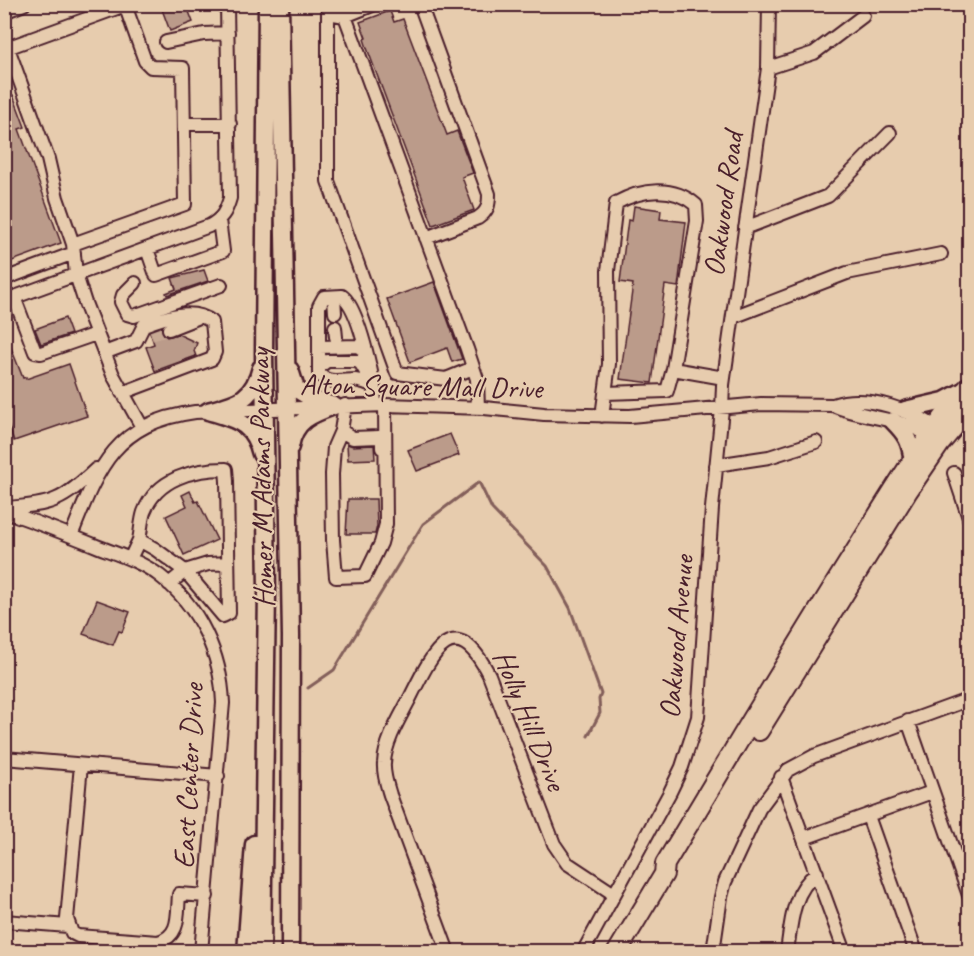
<svg xmlns="http://www.w3.org/2000/svg" width="974" height="956" viewBox="0 0 974 956" font-family="Caveat,sans-serif">
  <rect width="100%" height="100%" fill="#e7ccae"/>
  <filter id="ink" filterUnits="userSpaceOnUse"><feTurbulence type="fractalNoise" baseFrequency=".0167" numOctaves="2"/><feDisplacementMap in="SourceGraphic" scale="12" xChannelSelector="R" yChannelSelector="G"/><feConvolveMatrix kernelMatrix="1 2 1 2 8 2 1 2 1" color-interpolation-filters="sRGB"/></filter>
  <g filter="url(#ink)">
    <g fill="none" stroke-linecap="round" stroke-linejoin="round">
      <path stroke="#835e5a" stroke-width="3" d="M308,688L334,670L423,524L479,482L492,509L547,566L570,608L601,694L599,699L600,713L588,736"/>
    </g>
    <path fill="#bb9b8a" stroke="#4a1f2b" stroke-width="1.5" d="M160,4H186L193,22L170,31Z
      M390,11L394,22L403,19L447,135L457,131L473,173L462,177L474,210L433,225L367,48L364,39L366,38L360,22Z
      M13,95L25,127L19,129L61,243L4,264V98Z
      M634,206L661,210L660,219L686,222L678,287L665,285L652,383L620,379L633,284L620,282L628,220L632,221Z
      M204,270L208,281L167,295L166,293L176,289L172,278Z
      M434,282L462,359L452,362L447,348L410,362L387,299Z
      M65,318L71,334L41,344L35,329Z
      M161,328L162,333L167,337L178,334L197,343L194,351L196,356L155,371L146,347L154,344L150,332Z
      M4,330L23,378L26,377V379L69,364L87,416L14,441L4,414Z
      M450,434L459,455L417,471L408,450Z
      M347,444L353,446L374,445L375,459L348,460Z
      M190,491L195,502L198,501L217,540L184,555L166,516L187,506L182,495Z
      M348,499H376L377,526L375,534H346Z
      M97,600L130,612L122,632L119,631L113,645L83,634Z"/>
    <g fill="none" stroke-linecap="round" stroke-linejoin="round">
      <path stroke="#c8a994" stroke-width="12" stroke-dasharray="12 6" stroke-linecap="butt" d="M151,335L169,329"/>
      <g stroke="#4a1f2b" stroke-width="16">
        <path id="minor" d="M328,4V13L345,16L467,349L477,379L478,408
          M420,4L489,194C489,205 488,211 478,218L426,238
          M4,12L24,4
          M328,13V181L397,373L446,379L473,368
          M345,16L375,4
          M166,42L204,34L228,33
          M8,48L48,159L57,198L73,244L76,275L85,303L113,375L142,427
          M4,49L125,5L145,61L151,67L183,68L185,204L73,244
          M768,68L814,53L863,16
          M184,124H230
          M745,228L828,196L890,133
          M147,249L156,275L223,251L219,220
          M4,279L74,253
          M135,283L123,295L121,302L127,314L134,316L221,285
          M342,296C358,307 370,366 374,386C368,383 362,381 355,380C343,380 326,385 319,373V306L324,297Z
          M14,297L35,352L41,353L96,334
          M334,297L335,313
          M4,301L209,226C222,219 226,212 230,198L227,4
          M733,317L847,273L941,254
          M335,327L336,337
          M169,329L197,318
          M319,347L358,346L363,350L365,356
          M104,353L136,341L144,325C165,317 192,307 212,322L215,352L212,359L122,393
          M319,367L327,361H357L361,364L374,386L375,405
          M605,393L667,391L673,369
          M345,405L341,431L334,447L332,474L333,540L336,577L365,576L381,543L386,524L385,405
          M833,405C865,420 905,416 933,439
          M602,416L609,364L608,271L616,203C642,189 673,185 696,205L697,221L673,369L724,378
          M341,431L353,438L379,437L382,441V448
          M716,465L769,457L816,442
          M954,473L970,521
          M6,508C53,505 62,501 96,469
          M4,511C36,522 67,534 99,547C120,555 142,562 160,576C200,607 221,654 223,703L201,952
          M71,536C98,468 114,423 195,412L385,405L484,408L544,414L630,416L761,404L833,405C866,393 916,411 942,432
          M139,540C141,531 141,521 144,512C157,478 194,469 226,469L227,481L229,613L223,616L185,571L208,564L228,563
          M130,559L139,540L155,549L185,571L169,584
          M908,721L970,898
          M4,758L218,776
          M81,765L67,919L72,933L78,936L158,942C181,936 177,914 179,894L207,896
          M781,777L845,952
          M868,816L916,952
          M804,838L932,792
          M4,921L68,926
          M448,952L390,795C387,785 383,774 384,763C385,742 399,719 409,700C430,658 453,604 489,675L554,844L567,863L614,894
          M583,952L670,792L682,767L698,717L712,508L722,409L723,385L768,68L769,4
          M713,952L721,897L725,882L759,809L788,770L814,756L970,699
          M787,952C791,924 792,891 817,873"/>
      </g>
      <g stroke="#4a1f2b" stroke-width="21">
        <path id="major" d="M280,4L291,636L290,952
          M290,370L296,389L314,400L334,406
          M905,410L944,401L963,391
          M208,411C237,420 253,422 261,454
          M208,411C237,403 253,400 261,368
          M893,421C907,435 910,441 913,461
          M290,447C294,420 312,414 334,406
          M246,952L254,844
          M262,952L267,592L264,353L267,4"/>
      </g>
      <g stroke="#4a1f2b" stroke-width="22">
        <path id="highway" d="M759,731L908,491L940,444L970,408
          M617,952L664,874L665,864C726,763 786,661 849,561C887,501 922,439 970,385"/>
      </g>
      <use href="#minor" stroke="#e7ccae" stroke-width="12"/>
      <use href="#major" stroke="#e7ccae" stroke-width="16"/>
      <use href="#highway" stroke="#e7ccae" stroke-width="18"/>
    </g>
  </g>
  <g text-anchor="middle" dominant-baseline="central" stroke-width="4.5" stroke-linejoin="round" paint-order="stroke">
    <g font-size="30" fill="#4a1f2b" stroke="#e7ccae">
      <text transform="translate(723 204) rotate(-82)">Oakwood Road</text>
      <text transform="translate(421 386) rotate(1)">Alton Square Mall Drive</text>
      <text transform="translate(261 478) rotate(-91)">Homer M Adams Parkway</text>
      <text transform="translate(676 637) rotate(-85)">Oakwood Avenue</text>
      <text transform="translate(530 720) rotate(68)">Holly Hill Drive</text>
      <text transform="translate(188 776) rotate(-87)">East Center Drive</text>
    </g>
  </g>
  <rect width="974" height="956" fill="none" stroke="#e7ccae" stroke-width="24"/>
  <rect x="12" y="12" width="950" height="932" fill="none" stroke="#4a1f2b" stroke-width="2" filter="url(#ink)"/>
</svg>
